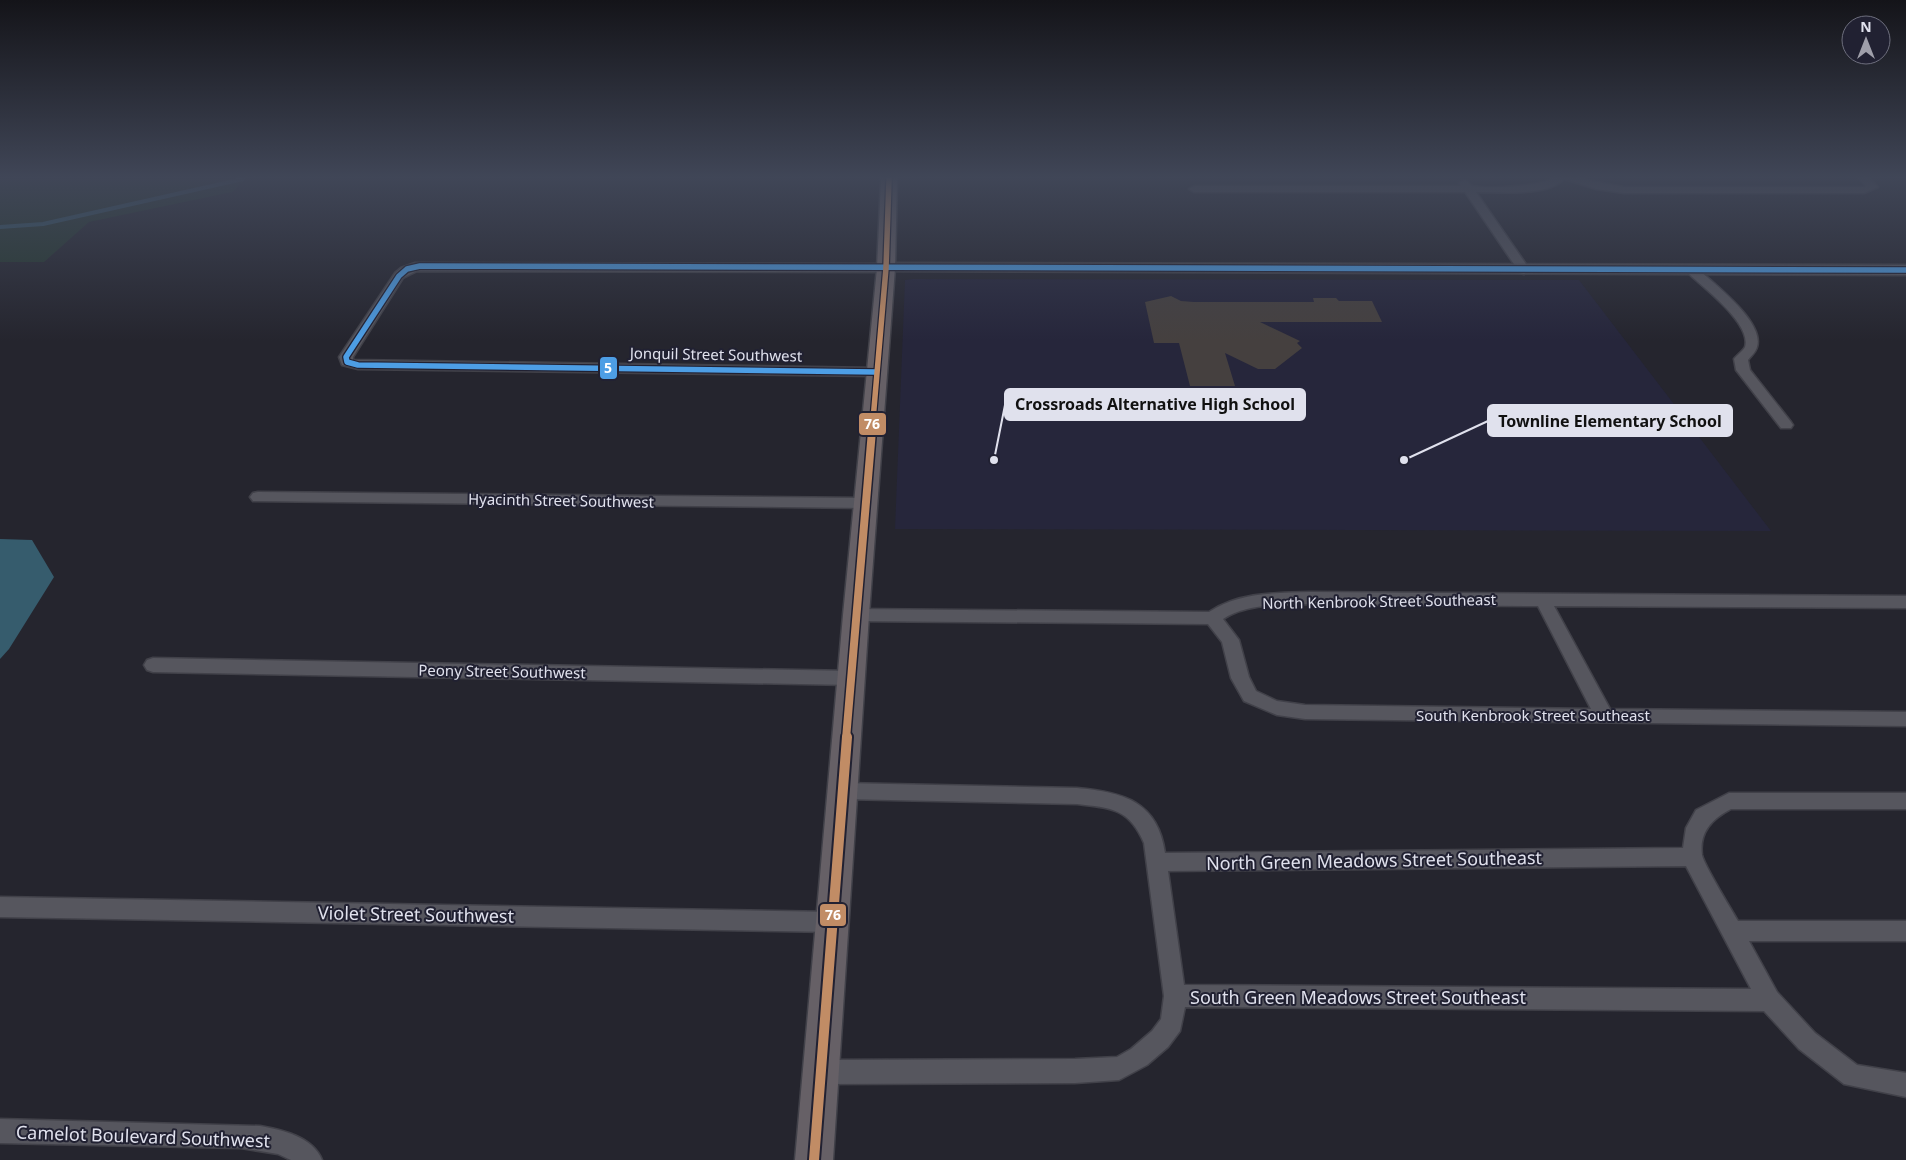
<svg xmlns="http://www.w3.org/2000/svg" width="1906" height="1160" viewBox="0 0 1906 1160" font-family="'Noto Sans',sans-serif">
  <rect width="100%" height="100%" fill="#25252e"/>
  <path fill="#26263b" d="M913,279L1579,280L1771,531L895,529L905,280Z"/>
  <path fill="#25382e" d="M0,179H245L232,192L89,222L44,262H0Z"/>
  <path fill="#365c6d" d="M0,539L32,540L54,577L9,649L0,659Z"/>
  <g fill="none" stroke-linecap="round" stroke-linejoin="round">
    <path stroke="#365c6d" stroke-width="4" d="M0,227L43,224L243,179"/>
  </g>
  <path fill="#45403f" d="M1171,296L1181,301L1194,302H1314L1313,298H1336L1339,301H1372L1382,322H1260L1300,341L1297,343L1302,348L1275,369H1258L1225,353L1235,386H1190L1179,343H1154L1145,302Z"/>
  <g fill="none" stroke-linecap="round" stroke-linejoin="round">
    <g stroke="#414149" stroke-width="3">
      <path id="street" d="M1552,179H1564C1547,197 1499,192 1476,192L1530,270L1524,274L1520,273L1465,192H1194L1189,189L1194,186H1461L1459,183L1464,180C1469,181 1469,185 1473,186C1489,189 1538,186 1552,179Z
        M1565,179H1581L1624,187H1863L1866,186L1859,179H1870L1878,187L1864,193H1624L1596,189Z
        M415,263L886,264L892,268L886,272L417,271L403,278L353,357V360L876,368L883,372L876,376L358,369L342,365L339,357L395,273L401,268Z
        M1693,267L1697,268C1714,284 1765,322 1757,347C1756,352 1751,356 1748,360L1750,370L1791,422L1793,425L1791,428H1781L1736,370L1734,359C1737,355 1743,351 1745,347C1752,324 1704,288 1689,274V268Z
        M258,492L865,498L870,499L873,503L870,507L865,508L253,501L250,497L253,493Z
        M1310,592L1906,596V608L1554,606L1610,709L1906,712V726L1305,719L1277,715L1244,701L1231,678L1222,642L1208,624L856,621L850,619L848,615L850,611L856,609L1209,612C1239,592 1275,593 1310,592ZM1310,604L1538,606L1591,709L1305,705L1277,701L1256,691L1249,677L1239,640L1223,619C1247,603 1281,605 1310,604Z
        M153,658L851,671L857,673L860,678L857,683L851,685L153,672L147,670L144,665L147,660Z
        M843,783L1077,788C1122,792 1158,801 1165,853L1683,848L1686,828L1696,810L1729,793H1906V809H1731C1712,819 1699,832 1702,855C1704,865 1731,909 1738,921H1906V941H1749L1777,992L1815,1033L1857,1065L1906,1073V1097L1844,1084L1799,1049L1764,1011L1185,1007L1180,1031L1168,1047L1147,1065L1119,1080L1075,1083L821,1084L813,1080L809,1072L813,1064L821,1060L1075,1059L1117,1057L1131,1049L1152,1031L1161,1019L1164,996L1144,843C1129,808 1111,808 1077,804L843,799L836,797L833,791L836,785ZM1686,866L1751,989L1184,985L1168,871Z
        M0,897L833,912L840,915L844,922L840,929L833,932L0,917Z
        M0,1119L260,1126C283,1130 313,1137 322,1160H291L278,1154L241,1148L0,1143Z"/>
    </g>
    <g stroke="#414149" stroke-width="3">
      <path id="secondary" d="M886,263L1906,265V275L880,271L878,268L880,265Z"/>
    </g>
    <g stroke="#414149" stroke-width="3">
      <path id="primary" d="M881,179H897L895,268L869,615L833,1160H795L843,615L877,268Z"/>
    </g>
    <use href="#street" fill="#56565e" fill-rule="evenodd"/>
    <use href="#secondary" fill="#56565e" fill-rule="evenodd"/>
    <use href="#primary" fill="#666066" fill-rule="evenodd"/>
    <g stroke="#212132" stroke-width="8">
      <path id="bus-1" d="M876,372L358,365L347,362L346,357L399,276L407,269L420,266L1906,270"/>
    </g>
    <g stroke="#212132" stroke-width="8">
      <path id="bus-2-far2" d="M873,420L886,268L889,179"/>
    </g>
    <g stroke="#212132" stroke-width="11">
      <path id="bus-2-far1" d="M846,739L873,419"/>
    </g>
    <g stroke="#212132" stroke-width="14">
      <path id="bus-2" d="M814,1160L847,737"/>
    </g>
    <use href="#bus-1" stroke="#4d9ee5" stroke-width="5.5"/>
    <use href="#bus-2-far2" stroke="#c18c65" stroke-width="5.5"/>
    <use href="#bus-2-far1" stroke="#c18c65" stroke-width="8"/>
    <use href="#bus-2" stroke="#c18c65" stroke-width="10"/>
  </g>
  <linearGradient id="sky" x2="0" y2="1"><stop stop-color="#141419"/><stop offset="0.52" stop-color="#404657"/><stop offset="1" stop-color="#404657" stop-opacity="0"/></linearGradient>
  <rect width="1906" height="341" fill="url(#sky)"/>
  <g text-anchor="middle" dominant-baseline="central" stroke-width="4" stroke-linejoin="round" paint-order="stroke">
    <g font-size="15" fill="#e0e1ed" stroke="#212132">
      <text transform="translate(716 354) rotate(1)">Jonquil Street Southwest</text>
      <text transform="translate(561 500) rotate(1)">Hyacinth Street Southwest</text>
      <text transform="translate(1379 601) rotate(-1)">North Kenbrook Street Southeast</text>
      <text transform="translate(502 671) rotate(1)">Peony Street Southwest</text>
      <text x="1533" y="715">South Kenbrook Street Southeast</text>
    </g>
    <g font-size="18" fill="#e0e1ed" stroke="#212132">
      <text transform="translate(1374 860) rotate(-1)">North Green Meadows Street Southeast</text>
      <text transform="translate(416 914) rotate(1)">Violet Street Southwest</text>
      <text x="1358" y="997">South Green Meadows Street Southeast</text>
      <text transform="translate(143 1136) rotate(2)">Camelot Boulevard Southwest</text>
    </g>
  </g>
  <path fill="none" stroke="#e0e1ed" stroke-width="2" d="M994 460L1005 405M1404 460L1488 421"/>
  <g fill="#e0e1ed" stroke="#212132" stroke-width="2">
    <circle cx="994" cy="460" r="5"/>
    <circle cx="1404" cy="460" r="5"/>
  </g>
  <g fill="#e0e1ed" stroke="#e0e1ed" stroke-width="2">
    <rect x="1005" y="389" width="300" height="31" rx="5"/>
    <rect x="1488" y="405" width="244" height="31" rx="5"/>
  </g>
  <g font-size="16" text-anchor="middle" font-weight="bold" fill="#111">
    <text x="1155" y="410">Crossroads Alternative High School</text>
    <text x="1610" y="427">Townline Elementary School</text>
  </g>
  <g stroke="#212132" stroke-width="2">
    <rect x="599" y="356" width="19" height="24" rx="5" fill="#4d9ee5"/>
    <rect x="858" y="412" width="29" height="24" rx="5" fill="#c18c65"/>
    <rect x="819" y="903" width="28" height="24" rx="5" fill="#c18c65"/>
  </g>
  <g font-size="14" text-anchor="middle" font-weight="bold" fill="#fff">
    <text x="608" y="373">5</text>
    <text x="872" y="429">76</text>
    <text x="833" y="920">76</text>
  </g>
  <g transform="translate(1866 40)"><circle r="24" fill="#212132" stroke="#6d6e7d"/>
  <path d="M0-4L9 19L0 12L-9 19Z" fill="#9f9faa"/>
  <text y="-8" font-size="14" font-weight="bold" text-anchor="middle" fill="#e0e1ed">N</text>
  </g>
</svg>
